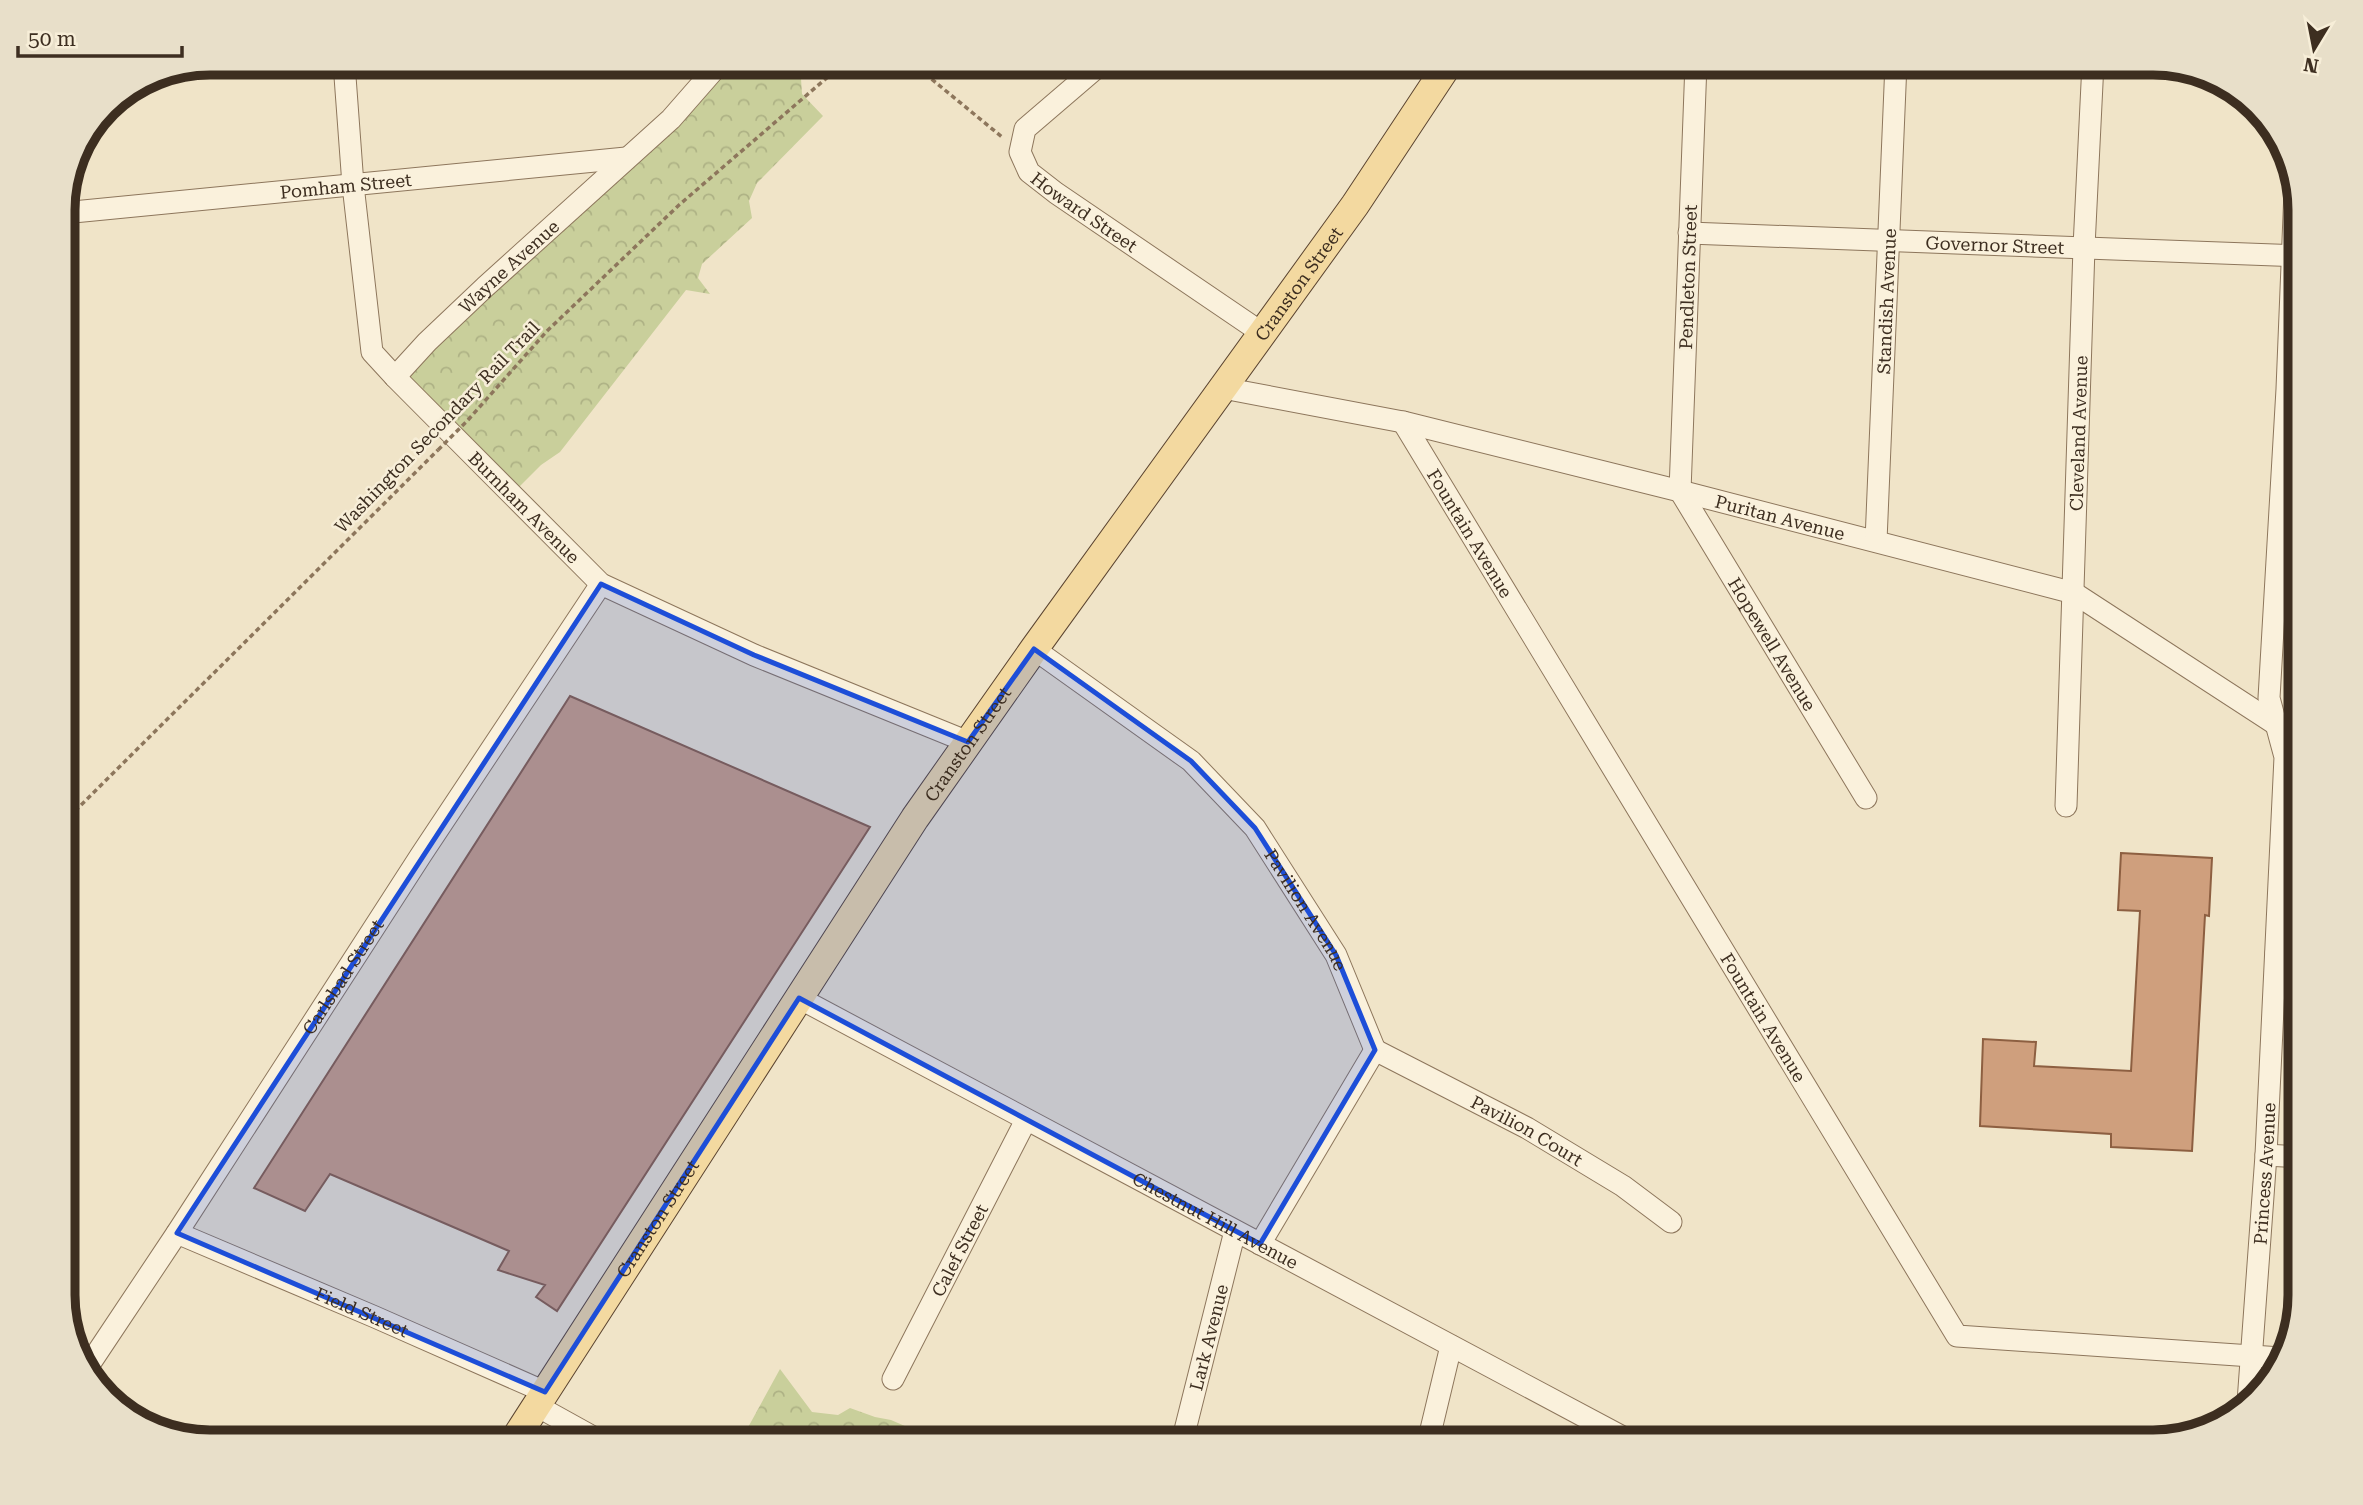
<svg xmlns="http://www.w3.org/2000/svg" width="2363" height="1505" viewBox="0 0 2363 1505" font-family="'Roboto Serif',serif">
  <defs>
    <pattern id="forest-crowns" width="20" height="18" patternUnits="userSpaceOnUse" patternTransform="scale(1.75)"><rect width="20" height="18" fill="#c9cf9b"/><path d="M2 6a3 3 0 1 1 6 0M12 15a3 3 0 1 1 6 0" fill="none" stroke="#aeb285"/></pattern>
  </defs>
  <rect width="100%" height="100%" fill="#f0e4c8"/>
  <path fill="url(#forest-crowns)" d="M719,63H800L802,94L823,116L757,183L749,201L752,218L702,264L698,278L710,294L686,290L560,452L541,465L512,494L398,373Z
    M780,1369L812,1412L838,1415L850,1408L875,1417L891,1420L942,1442H740Z"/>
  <path fill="#cf9f7d" stroke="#8d5f41" stroke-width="2" d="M570,696L870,827L557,1311L536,1297L545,1285L498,1270L509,1251L330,1174L305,1211L254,1188Z
    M2121,853L2212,858L2209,916L2205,915L2192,1151L2111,1147V1134L1980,1126L1983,1039L2036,1042L2034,1066L2131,1071L2140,911L2118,910Z"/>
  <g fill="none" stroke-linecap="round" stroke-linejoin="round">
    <g stroke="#8d765c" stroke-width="23">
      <g id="minor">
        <path id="s1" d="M344,63L353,185L372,352L395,377L601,584L754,655L968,742"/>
        <path id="s2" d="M1102,63L1025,129L1020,152L1029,172L1056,193L1262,333"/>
        <path id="s3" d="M1696,63L1680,491L1866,798"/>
        <path id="s4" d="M63,213L626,158"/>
        <path id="s5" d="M1689,233L2300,256"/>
        <path id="s6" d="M395,377L427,342L485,287L671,119L720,63"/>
        <path id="s7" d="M1223,388L1403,422L1680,491L2074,593L2300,740"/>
        <path id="s8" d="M1403,422L1957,1336L2281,1358"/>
        <path id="s9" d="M1876,541L1896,63"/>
        <path id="s10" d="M1034,649L1191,761L1255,828L1336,955L1375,1050"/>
        <path id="s11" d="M2066,806L2084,247L2093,63"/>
        <path d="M2276,953L2300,954"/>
        <path id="s12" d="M799,998L1632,1442"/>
        <path id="s13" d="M1375,1050L1527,1128L1623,1186L1671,1222"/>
        <path d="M2266,1155L2300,1157"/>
        <path id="s14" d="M177,1233L375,1317L545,1392"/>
        <path d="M1260,1244L1375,1050"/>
        <path id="s15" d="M85,1371L177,1233L421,855L601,584"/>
        <path id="s16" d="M893,1379L1026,1120"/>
        <path id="s17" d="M2248,1402L2266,1155L2285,757L2269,698L2287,389L2295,191"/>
        <path d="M537,1406L602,1442"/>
        <path d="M323,1441L326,1442"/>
        <path id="s18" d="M1182,1442L1235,1231"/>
        <path d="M1428,1442L1451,1346"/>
      </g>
    </g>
    <g stroke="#5b4430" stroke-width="30">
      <g id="major">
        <path id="s19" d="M513,1442L915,818L1034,649L1355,205L1449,63"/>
      </g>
    </g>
    <path stroke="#8d765c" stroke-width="3.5" stroke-dasharray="5 3.5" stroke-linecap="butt" d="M912,63L1002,137
      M468,420L547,331L679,205L844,63
      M63,823L438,450"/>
    <use href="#minor" stroke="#faf1dc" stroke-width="21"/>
    <use href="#major" stroke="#f3d9a0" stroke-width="28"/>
    <path stroke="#8d765c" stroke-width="3.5" stroke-dasharray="5 3.5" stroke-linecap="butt" d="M438,450L466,422"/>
  </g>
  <path fill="#1d4ed8" fill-opacity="0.2" stroke="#1d4ed8" stroke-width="5" stroke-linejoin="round" d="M601,584L754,655L968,742L1034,649L1191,761L1255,828L1336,955L1375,1050L1260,1244L799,998L545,1392L177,1233Z"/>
  <g text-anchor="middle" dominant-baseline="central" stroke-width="5" stroke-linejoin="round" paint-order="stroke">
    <g font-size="18" fill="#3d2e20" stroke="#f7eed8">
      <text stroke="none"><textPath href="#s4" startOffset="284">Pomham Street</textPath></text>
      <text stroke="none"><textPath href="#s2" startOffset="215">Howard Street</textPath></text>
      <text stroke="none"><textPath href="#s5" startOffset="306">Governor Street</textPath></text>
      <text stroke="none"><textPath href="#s6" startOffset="159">Wayne Avenue</textPath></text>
      <text transform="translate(1688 277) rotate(-88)">Pendleton Street</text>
      <text stroke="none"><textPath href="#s19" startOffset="1400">Cranston Street</textPath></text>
      <text stroke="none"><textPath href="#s9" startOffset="240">Standish Avenue</textPath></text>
      <text transform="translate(437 427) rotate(-46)">Washington Secondary Rail Trail</text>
      <text stroke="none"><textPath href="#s11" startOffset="373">Cleveland Avenue</textPath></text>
      <text stroke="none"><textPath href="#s1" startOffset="508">Burnham Avenue</textPath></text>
      <text stroke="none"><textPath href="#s7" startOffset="572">Puritan Avenue</textPath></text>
      <text stroke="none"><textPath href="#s8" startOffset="130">Fountain Avenue</textPath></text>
      <text stroke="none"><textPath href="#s3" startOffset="607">Hopewell Avenue</textPath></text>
      <text stroke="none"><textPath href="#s19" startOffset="833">Cranston Street</textPath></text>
      <text stroke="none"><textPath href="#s10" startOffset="382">Pavilion Avenue</textPath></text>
      <text stroke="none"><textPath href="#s15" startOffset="471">Carlsbad Street</textPath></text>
      <text stroke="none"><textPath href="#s8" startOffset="696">Fountain Avenue</textPath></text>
      <text stroke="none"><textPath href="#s13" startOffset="172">Pavilion Court</textPath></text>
      <text stroke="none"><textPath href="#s17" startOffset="229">Princess Avenue</textPath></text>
      <text stroke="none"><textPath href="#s19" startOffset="266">Cranston Street</textPath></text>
      <text stroke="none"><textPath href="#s12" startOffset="472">Chestnut Hill Avenue</textPath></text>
      <text stroke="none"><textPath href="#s16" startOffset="145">Calef Street</textPath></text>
      <text stroke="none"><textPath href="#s14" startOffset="201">Field Street</textPath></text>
      <text stroke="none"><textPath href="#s18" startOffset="108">Lark Avenue</textPath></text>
    </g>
  </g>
  <path d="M0 0H2363V1505H0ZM210 75H2153A135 135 0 0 1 2288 210V1295A135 135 0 0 1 2153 1430H210A135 135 0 0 1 75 1295V210A135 135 0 0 1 210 75Z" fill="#e8dfc9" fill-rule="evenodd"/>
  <path fill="none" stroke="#3d2e20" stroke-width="9" d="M210 75H2153A135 135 0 0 1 2288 210V1295A135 135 0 0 1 2153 1430H210A135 135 0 0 1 75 1295V210A135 135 0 0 1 210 75Z"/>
  <g transform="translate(2314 49) rotate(190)" stroke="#f7eed8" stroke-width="5" paint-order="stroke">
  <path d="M0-5L12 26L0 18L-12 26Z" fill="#3d2e20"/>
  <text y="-10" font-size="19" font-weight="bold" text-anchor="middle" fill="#3d2e20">N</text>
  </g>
  <path d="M18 46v10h164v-10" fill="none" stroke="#3d2e20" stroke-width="3.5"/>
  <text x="28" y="46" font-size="21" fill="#3d2e20" stroke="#f7eed8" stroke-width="5" paint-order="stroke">50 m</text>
</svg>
